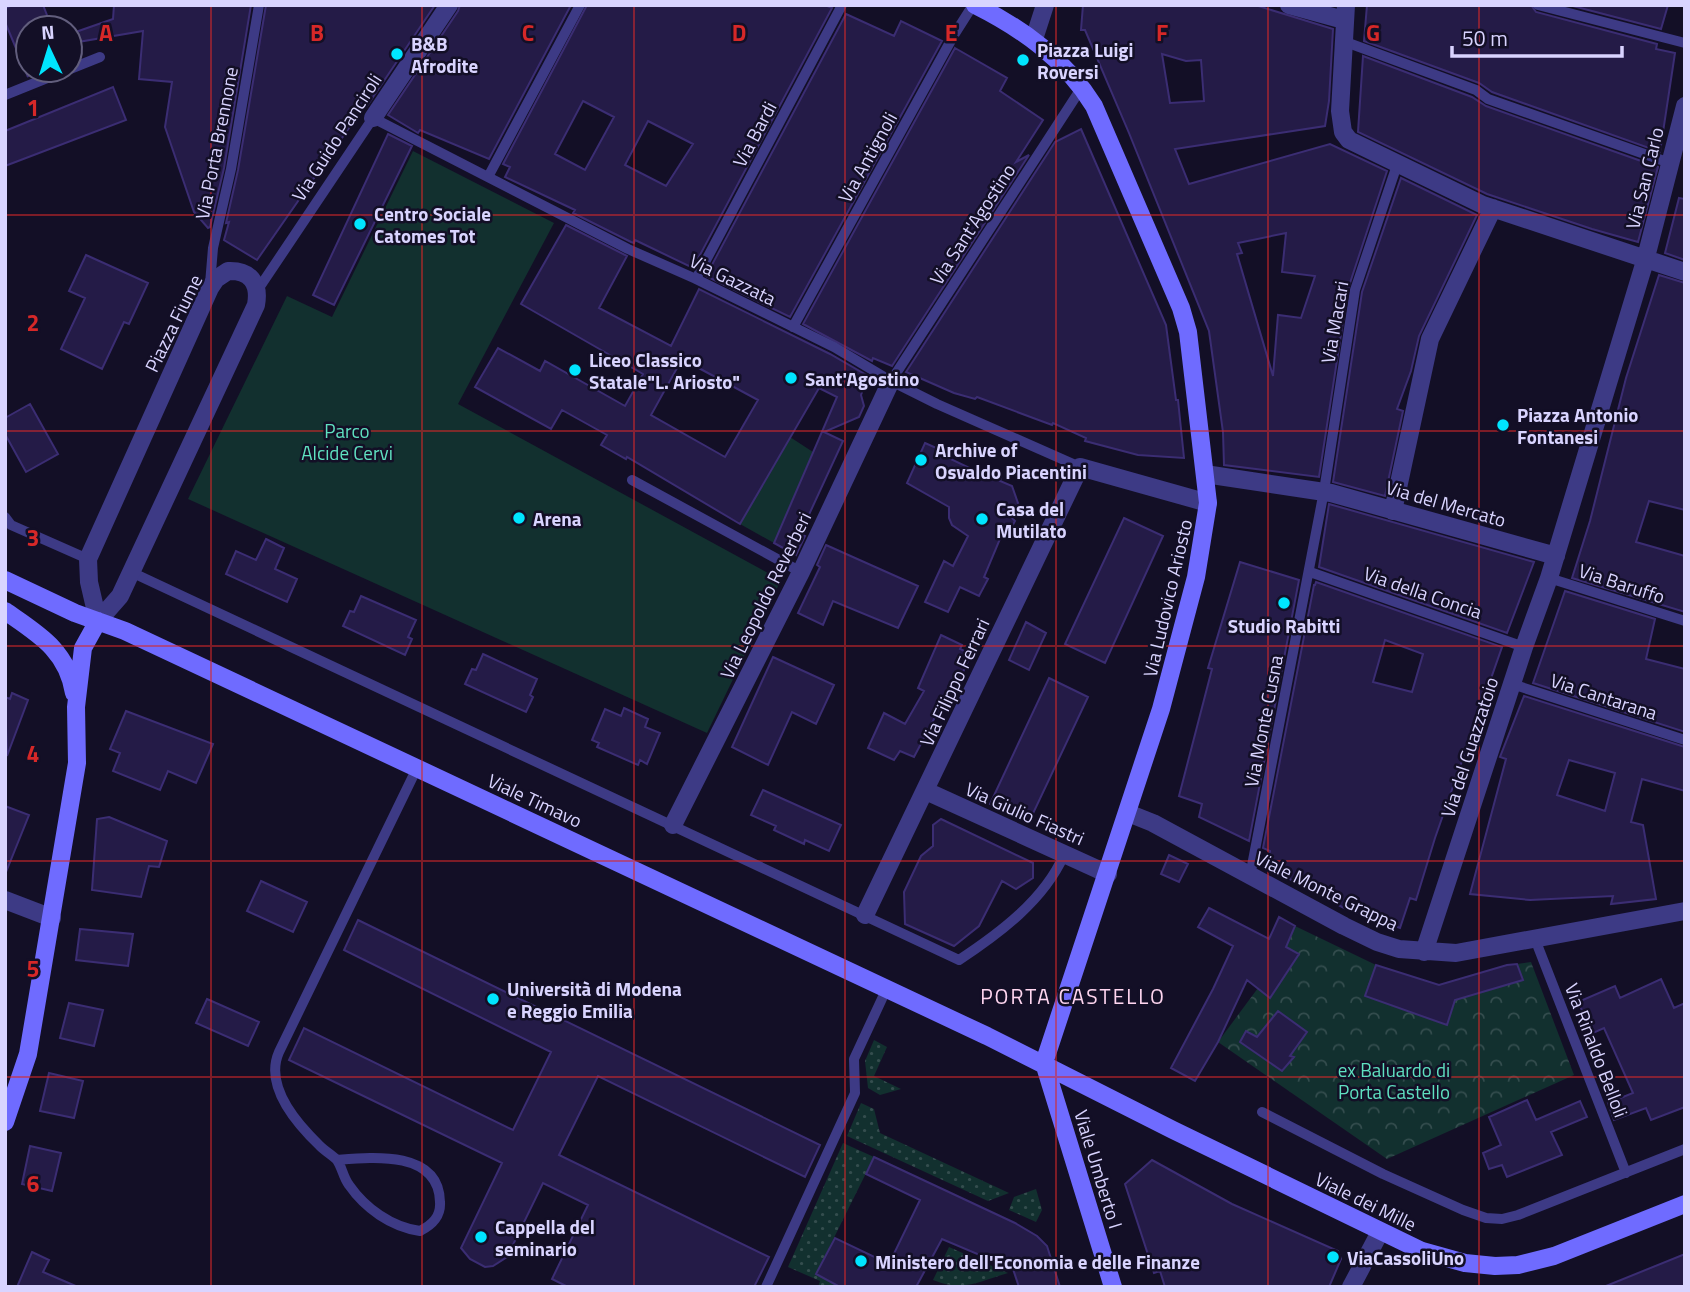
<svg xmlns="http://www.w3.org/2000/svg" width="1690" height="1292" viewBox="0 0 1690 1292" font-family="'Titillium Web',sans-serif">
  <defs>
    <pattern id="grass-dots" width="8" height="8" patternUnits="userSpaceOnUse" patternTransform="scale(1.75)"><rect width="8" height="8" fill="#12302f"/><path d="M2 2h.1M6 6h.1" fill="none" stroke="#344d4e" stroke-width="1.8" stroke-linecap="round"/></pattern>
    <pattern id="forest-crowns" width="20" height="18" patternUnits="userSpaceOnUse" patternTransform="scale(1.75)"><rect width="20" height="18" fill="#12302f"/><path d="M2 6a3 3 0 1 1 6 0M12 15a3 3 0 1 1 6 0" fill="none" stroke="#344d4e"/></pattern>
  </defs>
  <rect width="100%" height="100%" fill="#130f26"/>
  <path fill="url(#grass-dots)" d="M874,1040L887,1047L874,1076L901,1089L880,1095L868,1088L865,1061Z
    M861,1103L874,1109L880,1133L1009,1193L988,1201L847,1136Z
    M843,1143L874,1157L816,1274L840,1287H818L820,1281L788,1267Z
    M1036,1189L1042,1210L1036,1222L1009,1210L1014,1197Z
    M949,1247L1008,1273C978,1282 962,1292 933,1280Z"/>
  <path fill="url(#forest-crowns)" d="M1295,926L1376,965L1365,996L1447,1025L1455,1000L1523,980L1517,964L1531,962L1574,1075L1387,1159L1218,1042L1258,988L1270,997L1297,955L1286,948Z"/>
  <path fill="#12302f" d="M413,151L554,223L458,404L781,580L707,733L188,499L287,296L332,317Z
    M790,437L813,452L774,543L740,524Z"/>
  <path fill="#241b47" stroke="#3b2d73" stroke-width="2" fill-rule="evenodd" d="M13,5H43L52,28H28V77L5,22V8Z
    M114,5H251L224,168L210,227L208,228L194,212L165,127L172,82L139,79L143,31L72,43L70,34L113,19Z
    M266,5H435L367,106L365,105L257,260L224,240L229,222L226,223L238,170Z
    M460,5H571L489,159L420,130L418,133L388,115L458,11Z
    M587,5H825L832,8L693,268L635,240L634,243L631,242L573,213L575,210L505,177L510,167L503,164ZM583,101L614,117L585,170L555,154ZM648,121L693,144L666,186L625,165Z
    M1083,5H1255L1333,29L1329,101L1325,126L1175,149L1189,184L1330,144L1387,171L1348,289L1319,477L1224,465L1223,432L1209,331L1129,133L1085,30H1081ZM1162,54L1186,61L1201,60L1204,101L1170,103ZM1286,233L1282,272L1315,276L1301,318L1278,315L1273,376L1237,254L1242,253L1238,243Z
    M1367,5H1531L1536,12L1657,44L1656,49L1675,53L1660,152L1492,92L1479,83L1364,41Z
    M1569,5H1668L1661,29Z
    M846,14L894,36L901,21L942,41L790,317L706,276Z
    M955,48L1007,78L1000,91L1043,120L1016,162L1029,155L892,366L873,358L872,361L803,324Z
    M1363,56L1472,97L1486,106L1658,167L1638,242L1592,229L1487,194L1358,132Z
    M113,87L126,120L5,166V131Z
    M1081,129L1166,325L1176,400H1178L1184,458L1138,455L1085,441L1086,438L1053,423L1052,425L977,397L975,399L954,393L906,372L1055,142Z
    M388,134L412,146L334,305L313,295Z
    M1401,178L1477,215L1419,336L1411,371L1397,409L1403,411L1385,496L1333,482L1362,292Z
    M1679,198L1685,199V260L1665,253Z
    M566,225L627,256L599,308L671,346L699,289L830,354L868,376L861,395L864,406L859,417L824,432L843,441L800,534L805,536L796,555L774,543L837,397L819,388L740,524L627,457L626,459L601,445L607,435L562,410L551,429L475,387L498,348L540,371L545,361L625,406L643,374L521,304ZM682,359L758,400L725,457L651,415Z
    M86,255L148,283L129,324L124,322L102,369L61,349L85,298L69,291Z
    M1659,275L1685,283V510L1649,501L1636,542L1685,556V612L1572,578L1590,521L1626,378Z
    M30,404L58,454L26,472L5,434V418Z
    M925,443L941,450L940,454L982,474L983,472L1001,478L1000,481L1012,486L1019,506L1012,518L1015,521L1007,536L1002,534L984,577L988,579L979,596L960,587L948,612L925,602L944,561L953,566L968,536L952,525L949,518V507L907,483Z
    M1329,504L1534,562L1507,633L1319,567Z
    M1124,518L1163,536L1105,663L1065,644Z
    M266,539L284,548L275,569L297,579L287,602L226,574L236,551L256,560Z
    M826,545L918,586L898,628L833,601L823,625L798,613L820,567L817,565Z
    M1240,562L1299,580L1249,841L1199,817L1202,804L1179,796L1212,669L1208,668Z
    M1316,582L1502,647L1435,838L1416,900L1410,898L1400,928L1344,908L1267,867L1270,851L1263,848L1314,585H1315ZM1385,640L1423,654L1412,692L1373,682Z
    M1565,591L1655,619L1646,659L1685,669V732L1533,683Z
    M361,596L416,620L408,637L412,639L405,655L343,626L350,611L354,612Z
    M1026,622L1046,633L1029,670L1009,660Z
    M941,635L962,645L960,649L971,654L950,702L944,700L914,757L900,751L894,760L868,748L884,713L905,724L924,691L918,688Z
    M483,654L537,679L530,695L533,697L526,712L465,684L472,669L476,670Z
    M773,657L834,685L816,724L792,712L768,765L732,747Z
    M1049,678L1088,697L1029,822L990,804Z
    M12,693L28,700L7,756L5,697L10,699Z
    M1524,696L1685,747V791L1642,779L1631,822L1643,825L1656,899L1611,904L1613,896L1530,900L1470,894L1506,759L1500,757ZM1569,760L1615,773L1605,811L1557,795Z
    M624,708L648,719L645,727L660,733L647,764L640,760L638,765L597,747L599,743L592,740L605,709L621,716Z
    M126,711L213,744L196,783L168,771L160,790L113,771L120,753L110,749Z
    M763,790L841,825L829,851L805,840L804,844L774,830L776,826L751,815Z
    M5,806L29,815L6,872H5Z
    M109,817L167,841L159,867L149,866L141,897L92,890L97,819Z
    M941,819L1033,863V878L1016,889L1002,881L979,926L954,946L905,924L904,892L921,856L933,846V825Z
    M1169,855L1188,864L1179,882L1161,874Z
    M261,881L307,902L293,932L247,911Z
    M1209,908L1269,939L1279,917L1295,926L1286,947L1299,954L1270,998L1247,980L1218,1042L1195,1081L1171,1068L1213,989L1233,946L1198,927Z
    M358,920L820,1145L805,1177L598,1076L559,1155L769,1257L754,1287H568L552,1279L588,1205L543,1183L507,1257L493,1266L485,1267L470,1259L461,1248L502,1163L289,1060L304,1028L513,1130L551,1052L344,950Z
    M80,929L133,934L128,966L76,960Z
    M1517,964L1523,980L1455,1000L1447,1025L1365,996L1376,965L1439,985L1507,965Z
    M1661,979L1674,1008L1685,1003V1107L1651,1120L1646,1108L1614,1120L1608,1103L1633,1093L1604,1028L1593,1033L1578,1002L1615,986L1620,998Z
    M207,999L259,1022L248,1046L196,1023Z
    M69,1003L103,1010L94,1046L60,1038Z
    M1278,1011L1307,1032L1290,1056L1294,1057L1282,1071L1240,1042L1246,1031L1257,1037Z
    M49,1073L83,1081L74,1118L40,1111Z
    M1527,1100L1536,1120L1580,1101L1587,1117L1551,1132L1562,1155L1507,1177L1502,1165L1489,1169L1483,1153L1501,1145L1489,1117Z
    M30,1146L61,1153L52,1191L22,1184Z
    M874,1157L1015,1223L1037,1236L1047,1246L1060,1287H1019L1013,1269L942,1239L916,1287H840L816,1274L835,1238L889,1264L920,1200L866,1174Z
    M1152,1160L1232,1204L1338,1251L1341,1259L1329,1287H1165L1160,1271L1154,1273L1125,1184Z
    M32,1252L49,1260L43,1272L78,1287H17Z
    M1685,1254V1287H1606V1286Z"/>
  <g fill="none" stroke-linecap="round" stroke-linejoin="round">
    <path stroke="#3d3a85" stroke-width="10" d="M1538,5L1685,43
      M1343,41L1476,90L1488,99L1670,163
      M70,69L100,57
      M5,95L67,70
      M488,177L580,5
      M696,279L842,5
      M210,284L213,248L231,169L259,5
      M257,291L373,118L628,249L696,279L834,347L891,381L937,404L1080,467
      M793,327L954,35L973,5
      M891,381L1082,87
      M632,480L801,572
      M5,517L11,525L88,559
      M131,572L959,960C1000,933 1044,900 1064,855
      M1310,572L1524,647
      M1549,578L1685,621
      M1512,684L1685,740
      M1250,876L1324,491L1355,290L1397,165
      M1535,939L1626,1173
      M1262,1112L1383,1174L1463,1210L1486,1218L1502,1219L1518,1215L1685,1149
      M337,1160C372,1157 439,1150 440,1202C441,1217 432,1225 420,1231C391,1227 365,1208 349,1185C343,1177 342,1167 337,1160C332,1155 325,1151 320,1146C297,1124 264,1086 279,1052L417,768
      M766,1287L855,1093L854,1059L887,988"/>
    <path stroke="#3d3a85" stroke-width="18" d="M1289,5L1344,20
      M1346,5L1340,111L1343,132L1349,140L1483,205L1685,272
      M1034,39L1045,5
      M373,118L449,5
      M228,271C250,270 260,283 256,305L120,596L98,621L89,582L88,559L210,288L216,279Z
      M1205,474L1331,493L1556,556
      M1393,511L1430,339L1493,208
      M926,791L1108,874
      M1128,813L1153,823L1344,926L1377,942L1399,949L1456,953L1685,911
      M673,825L801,572L891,381
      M5,900L52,918
      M865,915L1080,467L1208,503
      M1424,952L1524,647L1549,578L1645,261L1685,106
      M1351,1287L1380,1232"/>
    <path stroke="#6f6bff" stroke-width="18" d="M975,5C1023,29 1065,59 1094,106L1181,308L1188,332L1208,503L1196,577L1161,709L1044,1063
      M5,580L75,613L125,631L987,1036L1173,1130L1422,1251L1465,1263L1495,1266L1518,1265L1554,1256L1685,1204
      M5,611C38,634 67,650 74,693
      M1044,1063L1113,1287
      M5,1122L28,1054L77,763L76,707L83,648L98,621"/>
  </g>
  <path fill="none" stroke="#d62828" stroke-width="2" stroke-opacity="0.55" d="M211,5V1287M422,5V1287M634,5V1287M845,5V1287M1056,5V1287M1268,5V1287M1479,5V1287M5,215H1685M5,431H1685M5,646H1685M5,861H1685M5,1077H1685"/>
  <g fill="#00e5ff" stroke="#130f26" stroke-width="2.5">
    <circle cx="397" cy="54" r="7"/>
    <circle cx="1023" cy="60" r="7"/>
    <circle cx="360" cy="224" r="7"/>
    <circle cx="575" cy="370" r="7"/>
    <circle cx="791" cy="378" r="7"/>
    <circle cx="1503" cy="425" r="7"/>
    <circle cx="921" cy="460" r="7"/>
    <circle cx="519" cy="518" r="7"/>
    <circle cx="982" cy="519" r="7"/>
    <circle cx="1284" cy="603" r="7"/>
    <circle cx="493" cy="999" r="7"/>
    <circle cx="481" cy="1237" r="7"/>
    <circle cx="1333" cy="1257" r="7"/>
    <circle cx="861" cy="1261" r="7"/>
  </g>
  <g text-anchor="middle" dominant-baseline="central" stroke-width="5" stroke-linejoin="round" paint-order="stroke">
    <g font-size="19" font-weight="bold" fill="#d9d4ff" stroke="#130f26" text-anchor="start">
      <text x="411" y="43">B&amp;B<tspan x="411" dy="22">Afrodite</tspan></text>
      <text x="1037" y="49">Piazza Luigi<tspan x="1037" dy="22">Roversi</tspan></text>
      <text x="374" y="213">Centro Sociale<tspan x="374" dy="22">Catomes Tot</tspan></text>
      <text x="589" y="359">Liceo Classico<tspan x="589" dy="22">Statale"L. Ariosto"</tspan></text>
      <text x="805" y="378">Sant'Agostino</text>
      <text x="1517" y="414">Piazza Antonio<tspan x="1517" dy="22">Fontanesi</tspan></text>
      <text x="935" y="449">Archive of<tspan x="935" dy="22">Osvaldo Piacentini</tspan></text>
      <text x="996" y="508">Casa del<tspan x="996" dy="22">Mutilato</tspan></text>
      <text x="533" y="518">Arena</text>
      <text x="1284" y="625" text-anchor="middle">Studio Rabitti</text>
      <text x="507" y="988">Università di Modena<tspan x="507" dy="22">e Reggio Emilia</tspan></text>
      <text x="495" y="1226">Cappella del<tspan x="495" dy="22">seminario</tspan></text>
      <text x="1347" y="1257">ViaCassoliUno</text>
      <text x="875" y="1261">Ministero dell'Economia e delle Finanze</text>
    </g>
    <g font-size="19" fill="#d9d4ff" stroke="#130f26">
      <text transform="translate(754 134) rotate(-62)">Via Bardi</text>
      <text transform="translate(336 137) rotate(-57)">Via Guido Panciroli</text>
      <text transform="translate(216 143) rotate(-79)">Via Porta Brennone</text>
      <text transform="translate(867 157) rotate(-61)">Via Antignoli</text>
      <text transform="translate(1644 178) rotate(-76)">Via San Carlo</text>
      <text transform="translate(972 224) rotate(-57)">Via Sant'Agostino</text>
      <text transform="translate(733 279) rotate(26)">Via Gazzata</text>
      <text transform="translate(1334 322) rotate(-80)">Via Macari</text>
      <text transform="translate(173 323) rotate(-64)">Piazza Fiume</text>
      <text transform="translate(1446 503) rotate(16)">Via del Mercato</text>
      <text transform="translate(1622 583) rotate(18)">Via Baruffo</text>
      <text transform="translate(1423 592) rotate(19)">Via della Concia</text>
      <text transform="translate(765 595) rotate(-64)">Via Leopoldo Reverberi</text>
      <text transform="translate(1167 598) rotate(-77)">Via Ludovico Ariosto</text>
      <text transform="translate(954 682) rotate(-65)">Via Filippo Ferrari</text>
      <text transform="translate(1604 696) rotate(18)">Via Cantarana</text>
      <text transform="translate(1263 721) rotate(-79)">Via Monte Cusna</text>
      <text transform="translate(1469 747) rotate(-72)">Via del Guazzatoio</text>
      <text transform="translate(535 800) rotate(25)">Viale Timavo</text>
      <text transform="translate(1025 813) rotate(24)">Via Giulio Fiastri</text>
      <text transform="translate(1327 890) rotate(26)">Viale Monte Grappa</text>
      <text transform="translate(1597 1050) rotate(69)">Via Rinaldo Belloli</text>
      <text transform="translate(1099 1169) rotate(73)">Viale Umberto I</text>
      <text transform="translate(1366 1201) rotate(26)">Viale dei Mille</text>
    </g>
    <g font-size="19" fill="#5fe0c0" stroke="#130f26">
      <text x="347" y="430">Parco<tspan x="347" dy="22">Alcide Cervi</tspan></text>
      <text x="1394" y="1069">ex Baluardo di<tspan x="1394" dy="22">Porta Castello</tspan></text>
    </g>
    <g font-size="21" letter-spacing="2" fill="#ffd6f0" stroke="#130f26">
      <text x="1073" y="996">PORTA CASTELLO</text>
    </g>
  </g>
  <g font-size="23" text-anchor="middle" font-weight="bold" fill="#d62828" stroke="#130f26" stroke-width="5" stroke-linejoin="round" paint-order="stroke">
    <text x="106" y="41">A</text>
    <text x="317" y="41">B</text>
    <text x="528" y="41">C</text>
    <text x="739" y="41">D</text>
    <text x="951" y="41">E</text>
    <text x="1162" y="41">F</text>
    <text x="1373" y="41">G</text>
    <text x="33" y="116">1</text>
    <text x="33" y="331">2</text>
    <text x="33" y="546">3</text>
    <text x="33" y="762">4</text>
    <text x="33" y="977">5</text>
    <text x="33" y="1192">6</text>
  </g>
  <rect width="1690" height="1292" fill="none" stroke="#d9d4ff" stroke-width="14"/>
  <g transform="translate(49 49) rotate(356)"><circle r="33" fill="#130f26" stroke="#625e7d" stroke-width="2"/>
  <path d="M0-5L12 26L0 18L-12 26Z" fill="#00e5ff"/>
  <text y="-10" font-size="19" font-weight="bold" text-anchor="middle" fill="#d9d4ff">N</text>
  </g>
  <path d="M1452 46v10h170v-10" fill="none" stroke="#d9d4ff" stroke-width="3.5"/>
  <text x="1462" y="46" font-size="21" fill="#d9d4ff" stroke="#130f26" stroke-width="5" paint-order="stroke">50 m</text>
</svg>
